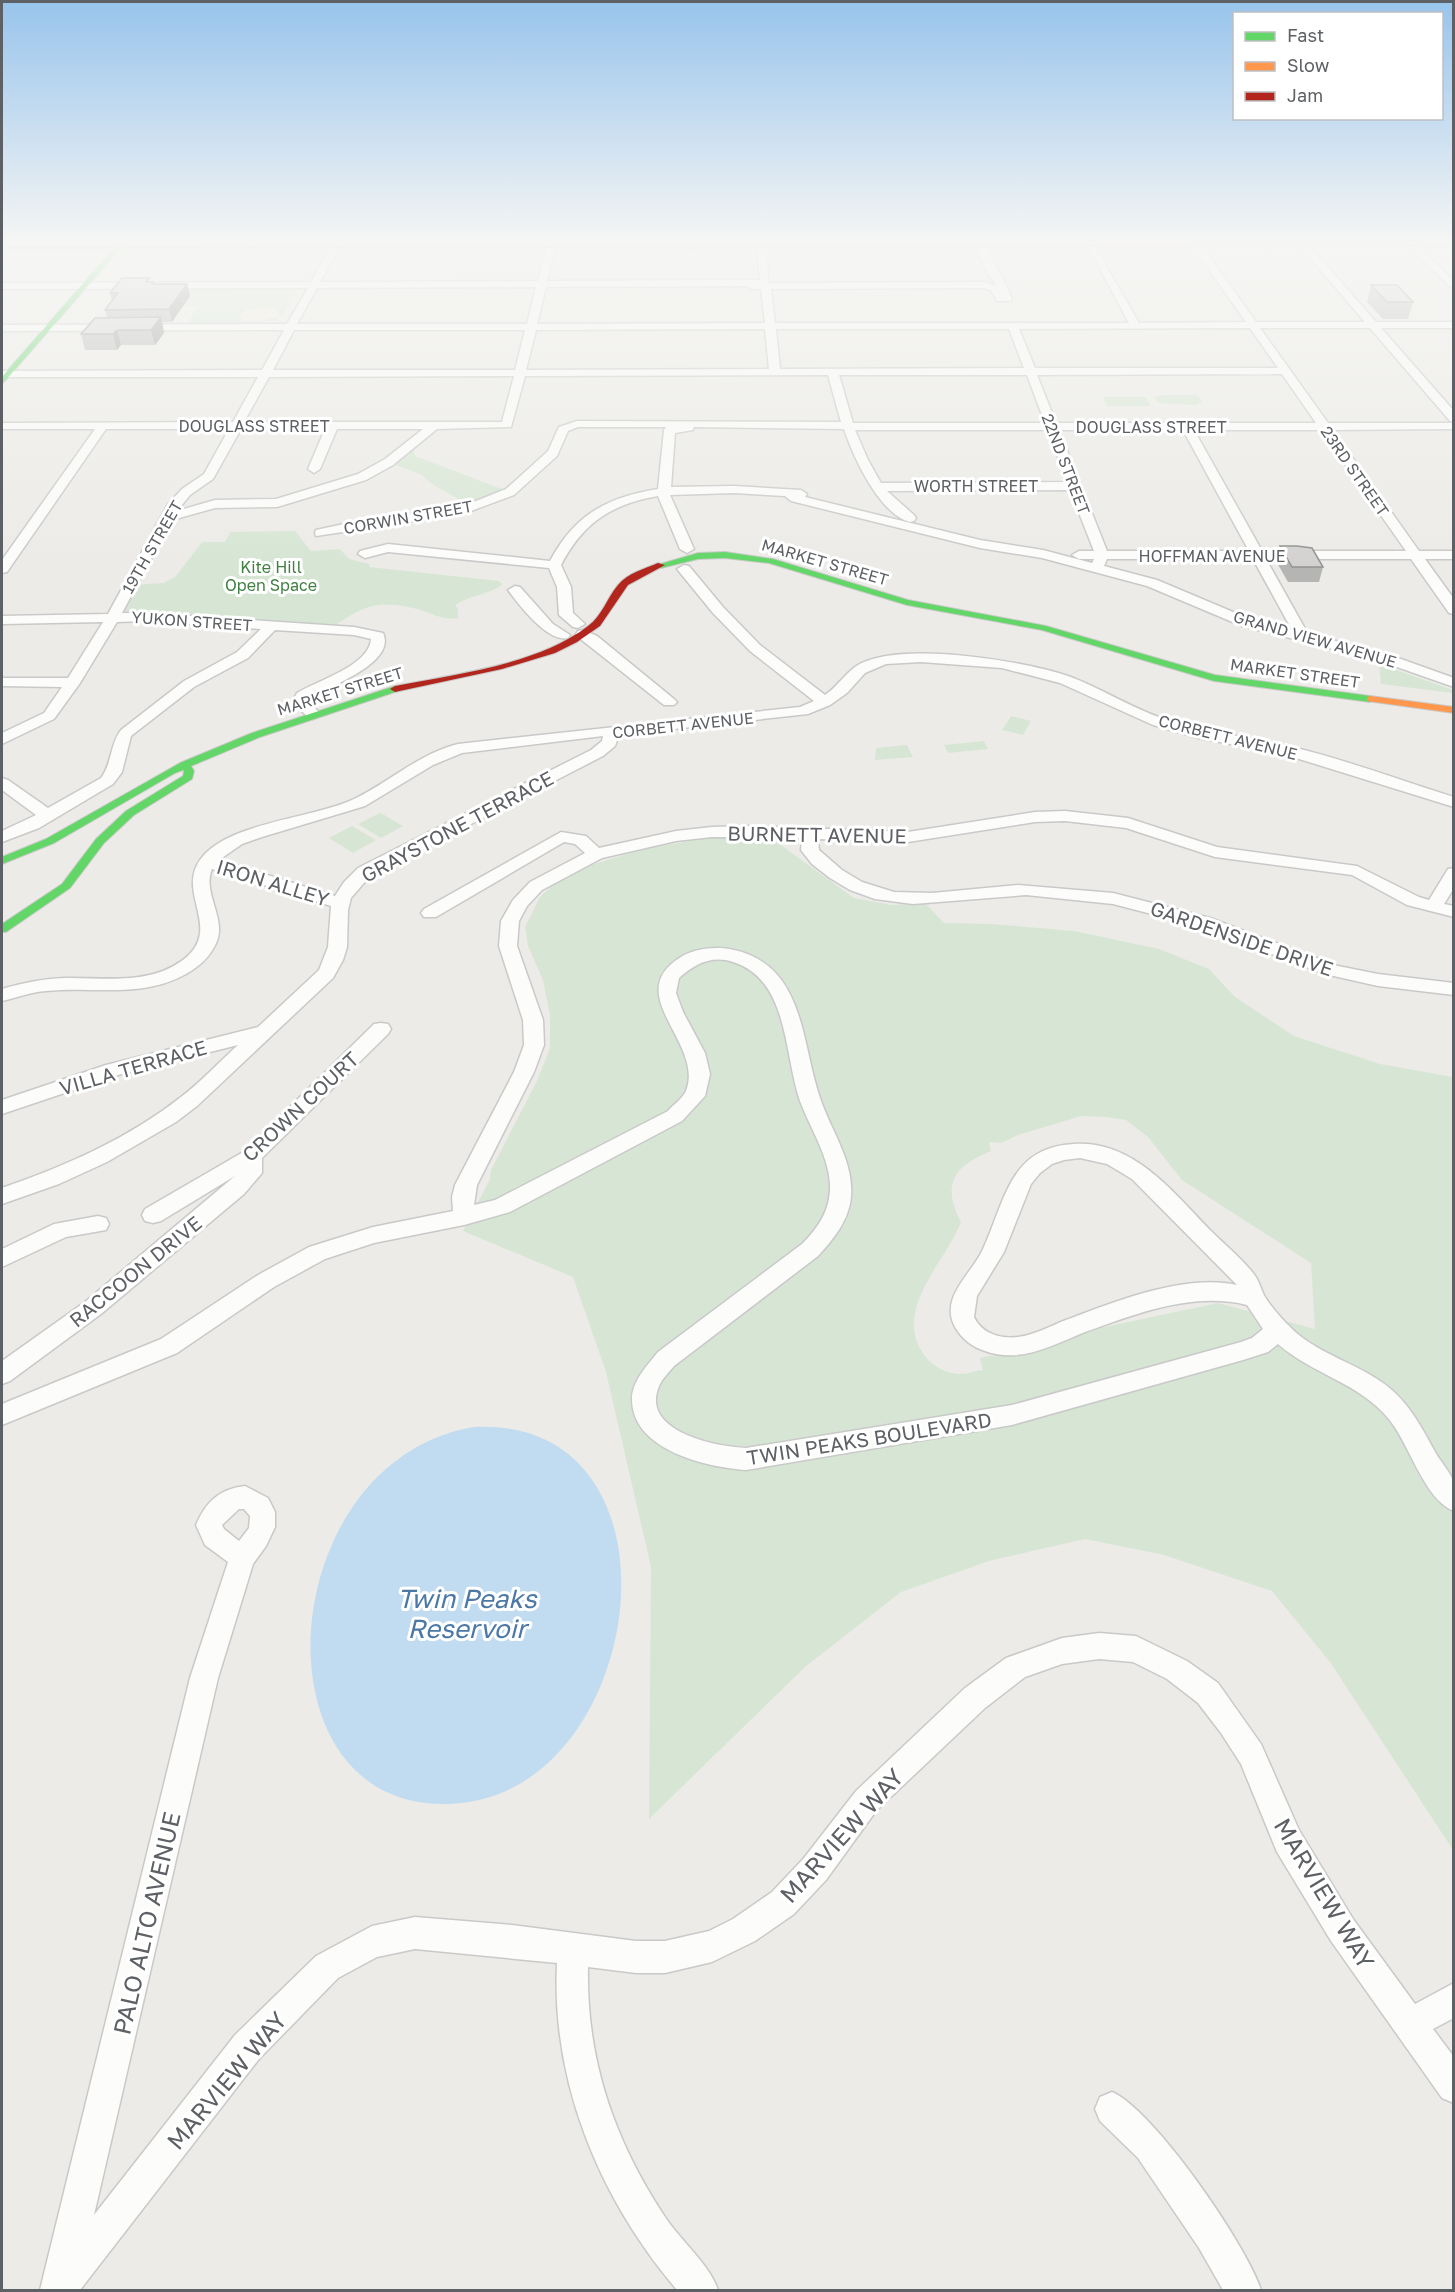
<svg xmlns="http://www.w3.org/2000/svg" width="1455" height="2292" viewBox="0 0 1455 2292" font-family="'Golos Text',sans-serif">
  <rect width="100%" height="100%" fill="#ecebe7"/>
  <path fill="#d7e6d4" fill-rule="evenodd" d="M297,289L282,316H279L276,321L188,323L198,306H166L124,290Z
    M1164,395H1195L1198,396L1202,402L1196,405L1158,403L1154,397Z
    M1103,397H1146L1150,406H1107Z
    M408,448L413,449L415,456L510,492L473,507L430,483L422,475L388,462Z
    M295,531L311,551L340,549L349,559L369,564V567L499,581L502,585C488,595 472,594 455,605L458,609V618C441,621 429,611 413,608C377,600 364,606 334,626L131,612L123,611L122,608L133,585L164,583L176,576L202,542H225L230,532Z
    M1379,664L1453,690V693L1381,684Z
    M1011,716L1031,721L1023,735L1002,730Z
    M984,741L988,749L948,753L944,745Z
    M907,745L913,757L875,760L876,748Z
    M380,813H381L403,826L381,838L358,824Z
    M352,826L376,840L353,853L329,838Z
    M712,837L756,838L778,843L854,898L892,905L925,903L944,923L992,924L1074,931L1159,949L1209,969L1235,997L1294,1036L1380,1064L1453,1077V1850L1330,1662L1272,1591L1164,1555L1085,1539L989,1561L901,1592L805,1667L649,1819L651,1567L606,1372L573,1277L463,1231L490,1179L491,1170L537,1081L550,1048V1015L543,980L528,946L525,927L540,897L559,879L594,864L644,849ZM1081,1116L1107,1117L1126,1120L1148,1137L1182,1180L1311,1263L1315,1329L1218,1303L1095,1329L1060,1343L1015,1355L988,1356L980,1358L983,1370C976,1370 969,1374 961,1374C948,1374 933,1367 925,1356C891,1311 945,1263 961,1222C941,1184 954,1166 991,1151L989,1142L1001,1143L1018,1135Z"/>
  <path fill="#f2eddf" d="M263,307L277,309L279,316L263,321H239L243,319L239,315L246,310Z"/>
  <path fill="#c1dcf1" d="M474,1427C694,1416 649,1784 461,1803C249,1825 268,1461 474,1427Z"/>
  <g fill="none" stroke-linecap="round" stroke-linejoin="round">
    <g stroke="#c9c9c9" stroke-width="3">
      <path id="street" d="M333,243H342L320,282L538,281L548,243H557L547,281L758,280L760,279L757,250L761,243H769L767,250L768,283L984,282L997,286L988,274L975,243H984C993,263 1004,279 1012,299L1010,301H997L991,290L984,288L771,289L775,323H1129L1090,250L1083,243H1093L1139,323L1246,322L1190,243H1200L1256,322H1365L1297,243H1307L1376,322H1454V328H1381L1454,411V422L1450,421L1370,328H1260L1328,423H1454V429L1333,430L1419,551H1454V559H1425L1454,599V614L1449,613L1411,559H1266L1308,634L1387,654L1454,678V687L1377,660L1242,626L1147,586L1042,558L980,548L791,501L785,496L734,493L670,495L694,549L687,553L680,549L658,496C611,504 583,523 561,565L571,587L573,613L585,624L578,628L573,627L559,615L557,587L549,568L388,552L365,558L358,554L360,551L388,544L550,561C575,514 608,497 658,489L664,430L666,427H578L568,431L557,456L514,495L463,514L316,536L315,533L316,530L367,519L461,507L506,489L548,451L559,427L577,421L841,422L828,375L525,376L511,427L437,429L393,465L366,480L277,507L215,508L172,520L122,613H148L354,627L383,633C397,663 328,687 309,698L308,701L321,714L313,719L308,717L292,702L297,693C318,680 369,666 371,639L354,635L275,630L248,658L194,687L131,736L122,772L113,784L39,828L2,842V831L36,815L2,790V778L8,780L48,808L101,778C112,764 110,744 121,730L184,681L237,652L261,629L148,621L117,622L80,683L54,719L2,744V733L44,713L62,687L2,686V678H68L103,622L2,624V616L108,614L168,504L182,489L204,474L229,429H106L7,572L2,573V560L95,429H2V423L233,422L258,377H2V371L262,370L284,330L2,331V325L287,324L308,288L2,289V283L311,282ZM747,286L752,289H761L765,323L537,324L546,287ZM536,287L527,324H297L317,288ZM1250,328L1278,368H1035L1019,329ZM765,329L769,369L526,370L536,330ZM776,329H1009L1024,368L780,369ZM294,330H525L515,370H273ZM1282,374L1316,423H1056L1037,375ZM839,375H1027L1045,423H853ZM514,376L502,422H244L269,377ZM694,427L844,429C853,456 879,514 910,522L914,521L916,518L914,515L887,491L1070,490L1094,551H1079L1072,555L1079,559H1094L1092,563L1043,550L980,540L805,497L807,494L801,490L734,486L671,487L675,433L693,430ZM241,429H325L308,469L314,473L320,469L337,429H423L385,459L358,474L276,499L215,500L177,511L190,495L213,479ZM855,430H1048L1067,482L881,483L868,460ZM1059,430H1183L1249,551H1107ZM1194,430H1321L1406,551H1262ZM1107,559H1253L1292,630L1252,620L1157,580L1104,566Z
        M1408,243H1414L1454,281V290L1408,247Z
        M684,565L689,566L723,607L760,645L825,695C837,687 844,675 855,667C895,639 1024,661 1068,676C1101,688 1131,708 1164,719C1204,733 1247,736 1288,746C1344,759 1399,780 1454,797V807L1283,754L1199,738L1153,725L1060,683L1002,668L921,662L886,664L865,673L847,693L830,705L808,714L619,735L615,746L603,756L370,876L351,898L348,910L347,947L343,960L333,978L197,1106L176,1122L107,1162L59,1184L2,1204V1188C65,1166 128,1139 181,1097C201,1082 219,1062 238,1045L118,1075L2,1114V1100L106,1065L258,1027L319,970L328,947L331,906L212,869C202,892 226,918 217,941C211,956 200,966 186,974C141,999 95,986 46,991C31,992 16,998 2,1001V989C22,983 42,979 64,978C105,977 147,986 183,960C224,929 176,894 200,860C227,822 312,819 354,799C390,782 418,754 458,744L800,707L814,701L750,651L713,613L677,569ZM603,736L602,741L591,750L358,868L344,882L335,896L219,860L242,844L262,837L365,806L433,765L462,753Z
        M515,586L520,587L553,624L570,635L568,638C548,643 519,605 508,590Z
        M583,630L597,636L674,699L677,702L674,705H664L578,637L576,634L578,631Z
        M1065,811L1128,818L1217,847L1357,866L1419,897L1429,900L1448,869L1454,868V888L1444,904L1454,906V917L1407,905L1352,875L1215,857L1126,828L1065,821L1035,822L908,842L818,839L819,850L842,870L862,882L894,892L932,893L1018,885L1113,893L1210,918L1338,966L1378,974L1454,983V995L1378,986L1325,974L1198,926L1113,904L1026,895L913,904L875,899L850,890L830,878L812,864L801,850L802,838L712,837L676,841L602,858L542,890L527,906L519,921L517,946L543,1020L544,1045L534,1072L477,1185L474,1205L495,1200L668,1111C673,1105 683,1098 686,1091C705,1043 620,994 681,957C695,948 718,946 734,950C805,966 801,1043 820,1098C831,1131 854,1161 851,1197C849,1220 833,1240 818,1256L674,1366C670,1371 663,1378 660,1384C637,1431 716,1447 746,1448L1012,1405L1241,1342L1252,1338L1263,1329L1247,1305C1193,1291 1135,1314 1085,1332C1053,1345 1020,1364 985,1351C972,1347 962,1339 955,1327C939,1297 972,1274 983,1249C1005,1202 1009,1147 1074,1144C1133,1140 1173,1192 1210,1230C1224,1244 1240,1257 1253,1273C1259,1280 1261,1290 1265,1297C1272,1308 1281,1318 1290,1327C1316,1353 1351,1361 1380,1381C1406,1398 1420,1424 1434,1450C1439,1460 1451,1473 1454,1483C1455,1492 1454,1502 1454,1511C1424,1500 1409,1442 1388,1418C1359,1383 1312,1374 1278,1344L1268,1352L1243,1360L1012,1425L746,1470C707,1467 634,1451 632,1401C631,1382 647,1366 658,1352L802,1244C819,1227 831,1209 830,1184C828,1153 809,1127 799,1098C784,1052 788,979 733,962C711,955 695,964 679,978L676,993L683,1012L705,1053L710,1074L705,1096L682,1121L510,1212L464,1225L374,1243L325,1259L274,1287L177,1353L2,1425V1404L161,1339L258,1275L309,1247L373,1227L453,1211L452,1197L455,1185L514,1072L524,1045L523,1020L499,946L501,921L513,900L530,882L585,853L575,844L564,842L436,917H424L421,913L424,909L561,832L586,836L599,848L676,831L712,827L751,826L908,832L1035,812ZM1080,1158L1107,1164L1132,1179L1237,1285C1186,1273 1113,1302 1066,1320C1050,1326 1035,1335 1018,1337C1001,1339 982,1334 974,1317L977,1296L1004,1252L1031,1184L1040,1173L1052,1164L1064,1160Z
        M381,1023L388,1024L391,1029L388,1034L262,1158V1173L244,1194L101,1314L10,1381L2,1384V1361L85,1302L235,1176L161,1221L153,1223L145,1221L142,1215L145,1209L245,1151L374,1024Z
        M98,1216L106,1218L109,1224L106,1230L66,1237L2,1267V1249L54,1224Z
        M245,1486L268,1498L275,1512V1527L266,1546L253,1564L218,1678L94,2215L235,2035L316,1956L372,1926L415,1917L512,1925L636,1941H665L709,1931L733,1919L772,1892L804,1858L856,1791L965,1688L1006,1658L1062,1638L1099,1633L1136,1636L1187,1661L1218,1683L1261,1744L1299,1830L1353,1919L1415,2004L1454,1983V2018L1433,2029L1454,2057V2103L1442,2098L1331,1941L1277,1852L1241,1764L1221,1733L1198,1703L1167,1679L1133,1662L1099,1659L1062,1664L1025,1677L985,1708L876,1811L826,1880L794,1914L755,1941L712,1962L665,1973H636L588,1967C586,2059 614,2140 665,2217C680,2240 710,2265 718,2290H677C600,2199 551,2083 557,1963L415,1949L377,1957L338,1978L259,2059L80,2290H40L190,1678L228,1562L205,1545L196,1525C206,1502 219,1489 245,1486ZM239,1509H244L250,1516L249,1528L239,1541L224,1529L222,1525Z
        M1112,2092C1154,2110 1247,2246 1261,2290H1223L1199,2248L1138,2158L1100,2121L1095,2109L1100,2097Z"/>
    </g>
    <g stroke="#c9c9c8" stroke-width="2">
      <path id="fast" d="M119,243H125L123,246L398,245L401,247L398,249H120L4,382L2,383V377L113,249L2,250V246H116Z
        M1306,243H1454V247L1304,246Z
        M1101,244L1103,247L697,249L694,247L697,245Z
        M725,552L773,559L908,600L1046,626L1215,675L1370,696L1375,699L1370,702L1214,681L1042,630L907,605L769,563L725,558L698,559L661,568L657,565L698,553Z
        M395,686L398,687V691L260,737L191,766L194,771L192,779L134,815L104,843L70,888L6,932H2V924L62,884L96,839L126,811L183,776L184,771L183,770L175,773L54,843L2,864V857L46,839L180,763L252,733Z"/>
    </g>
    <g stroke="#c9c9c8" stroke-width="2">
      <path id="slow" d="M1306,243L1308,246L1101,248L1098,246L1101,244Z
        M398,245H697L700,247L697,249L396,248Z
        M1370,696L1454,707V713L1367,701V697Z"/>
    </g>
    <g stroke="#c9c9c8" stroke-width="2">
      <path id="jam" d="M658,563L665,565L628,585L600,626L577,642L555,653L502,669L395,692L390,689L395,686C456,674 537,665 588,626C602,616 607,598 618,585C628,573 644,569 658,563Z"/>
    </g>
    <use href="#street" fill="#fcfcfb" fill-rule="evenodd"/>
    <use href="#fast" fill="#63d668" fill-rule="evenodd"/>
    <use href="#slow" fill="#ff974d" fill-rule="evenodd"/>
    <use href="#jam" fill="#b3261e" fill-rule="evenodd"/>
  </g>
  <path fill="#b5b5b3" d="M149,278V282L154,284H187L190,296L172,322H162L164,333L155,345H121L117,350H85L81,334L107,317L105,310L112,301L110,293Z
    M1371,285L1413,302L1408,319H1383L1367,302Z
    M1280,546L1323,567L1319,582H1288L1276,561Z"/>
  <path fill="#949392" d="M187,284L190,296L172,322L169,309Z
    M161,317L164,333L155,345L151,330Z
    M117,330L121,345L117,350L113,334Z"/>
  <path fill="#d3d2d0" stroke="#949392" stroke-width="1.5" d="M122,278H149L146,282H153L152,284H187L169,309L105,310L118,293H110Z
    M1371,285H1397L1413,302H1387Z
    M161,317L151,330H117L113,334H81L95,318Z
    M1280,546H1297L1312,548L1323,567H1292Z"/>
  <linearGradient id="sky" x2="0" y2="1"><stop stop-color="#98c4ec"/><stop offset="0.43" stop-color="#f6f6f4"/><stop offset="1" stop-color="#f6f6f4" stop-opacity="0"/></linearGradient>
  <rect width="1455" height="564" fill="url(#sky)"/>
  <g text-anchor="middle" dominant-baseline="central" stroke-width="6" stroke-linejoin="round" paint-order="stroke">
    <g font-size="16" fill="#5d6064" stroke="#fff">
      <text x="254" y="426">DOUGLASS STREET</text>
      <text x="1151" y="427">DOUGLASS STREET</text>
      <text transform="translate(1066 464) rotate(69)">22ND STREET</text>
      <text transform="translate(1355 471) rotate(55)">23RD STREET</text>
      <text x="976" y="486">WORTH STREET</text>
      <text transform="translate(408 517) rotate(-10)">CORWIN STREET</text>
      <text transform="translate(152 547) rotate(-60)">19TH STREET</text>
      <text x="1212" y="556">HOFFMAN AVENUE</text>
      <text transform="translate(825 562) rotate(16)">MARKET STREET</text>
      <text transform="translate(192 621) rotate(4)">YUKON STREET</text>
      <text transform="translate(1315 639) rotate(16)">GRAND VIEW AVENUE</text>
      <text transform="translate(1295 673) rotate(8)">MARKET STREET</text>
      <text transform="translate(340 691) rotate(-17)">MARKET STREET</text>
      <text transform="translate(683 725) rotate(-6)">CORBETT AVENUE</text>
      <text transform="translate(1228 737) rotate(14)">CORBETT AVENUE</text>
    </g>
    <g font-size="16" fill="#408042" stroke="#fff">
      <text x="271" y="567">Kite Hill<tspan x="271" dy="18">Open Space</tspan></text>
    </g>
    <g font-size="20" fill="#5d6064" stroke="#fff">
      <text transform="translate(457 826) rotate(-28)">GRAYSTONE TERRACE</text>
      <text transform="translate(817 834) rotate(1)">BURNETT AVENUE</text>
      <text transform="translate(273 882) rotate(17)">IRON ALLEY</text>
      <text transform="translate(1242 938) rotate(19)">GARDENSIDE DRIVE</text>
      <text transform="translate(133 1067) rotate(-16)">VILLA TERRACE</text>
      <text transform="translate(300 1106) rotate(-43)">CROWN COURT</text>
      <text transform="translate(135 1271) rotate(-39)">RACCOON DRIVE</text>
      <text transform="translate(869 1438) rotate(-9)">TWIN PEAKS BOULEVARD</text>
    </g>
    <g font-size="24" fill="#5d6064" stroke="#fff">
      <text transform="translate(841 1835) rotate(-48)">MARVIEW WAY</text>
      <text transform="translate(1325 1893) rotate(59)">MARVIEW WAY</text>
      <text transform="translate(146 1923) rotate(-77)">PALO ALTO AVENUE</text>
      <text transform="translate(226 2080) rotate(-50)">MARVIEW WAY</text>
    </g>
    <g font-size="26" font-style="italic" fill="#4c78a6" stroke="#fff">
      <text x="467" y="1598">Twin Peaks<tspan x="467" dy="30">Reservoir</tspan></text>
    </g>
  </g>
  <rect width="1455" height="2292" fill="none" stroke="#5d6064" stroke-width="6"/>
  <rect x="1233" y="12" width="210" height="108" fill="#ffffff" stroke="#bebfc1" stroke-width="1.5"/>
  <rect x="1245" y="32" width="30" height="9" fill="#63d668" stroke="#bebfc1" stroke-width="1.5"/>
  <text x="1287" y="42" font-size="18" fill="#5d6064">Fast</text>
  <rect x="1245" y="62" width="30" height="9" fill="#ff974d" stroke="#bebfc1" stroke-width="1.5"/>
  <text x="1287" y="72" font-size="18" fill="#5d6064">Slow</text>
  <rect x="1245" y="92" width="30" height="9" fill="#b3261e" stroke="#bebfc1" stroke-width="1.5"/>
  <text x="1287" y="102" font-size="18" fill="#5d6064">Jam</text>
</svg>
